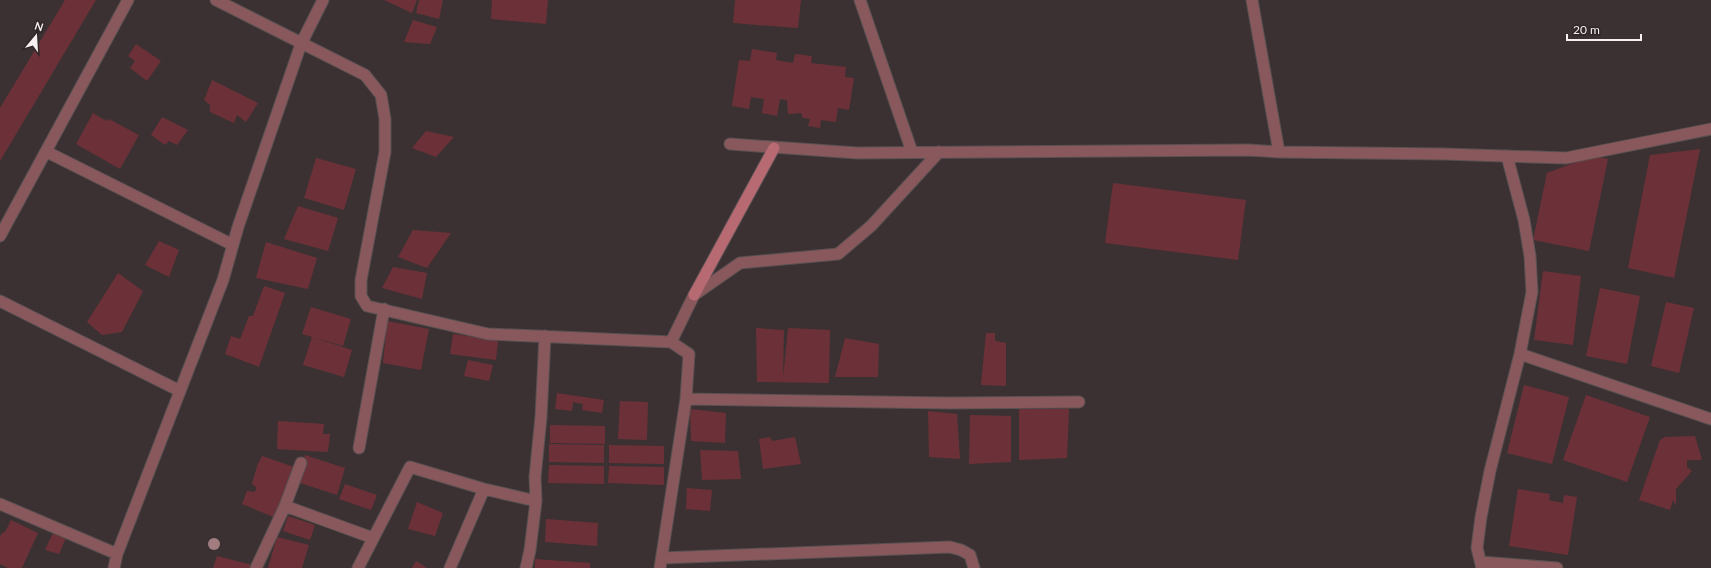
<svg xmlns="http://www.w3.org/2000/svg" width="1711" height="568" viewBox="0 0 1711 568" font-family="Lato,sans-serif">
  <rect width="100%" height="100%" fill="#3b3132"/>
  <path fill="#6c3138" d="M65,0H96L0,161V108Z
    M384,0H417L412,13Z
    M419,0H443L439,19L416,13Z
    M492,0H548L546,24L491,19Z
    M735,0H801L798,28L733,23Z
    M413,20L437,27L430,44L404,42Z
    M136,44L161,61L147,81L130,68L135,61L128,56Z
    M752,49L777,53L776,60L793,63L795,54L812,56L811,63L846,67L845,77L854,78L849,110L838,108L836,122L821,120L820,128L808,126L810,119L803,118L801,113L788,114L787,100L780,99L777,116L762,113L764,99L751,97L749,109L732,106L739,60L750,61Z
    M212,80L258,103L246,122L237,115L234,123L210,112V105L204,100Z
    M93,113L106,121L109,119L139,135L120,169L76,144Z
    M162,117L188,130L177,145L169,141L165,145L151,135Z
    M426,131L454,137L436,157L412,148Z
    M1700,149L1674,278L1628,268L1650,155Z
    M1592,156L1608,159L1589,251L1533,240L1547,173Z
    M316,158L356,169L344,210L304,198Z
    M1113,183L1246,200L1238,260L1105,243Z
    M298,206L338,218L328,251L284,239Z
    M413,230L451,233L427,268L398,257Z
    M159,241L179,250L169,277L145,265Z
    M266,242L317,258L308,289L256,278Z
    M393,267L427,273L422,299L382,288Z
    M1543,271L1581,276L1573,345L1534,340Z
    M118,273L143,291L122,332L102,335L87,322Z
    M264,286L285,293L259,367L225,354L231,336L240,339L249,316H253Z
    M1600,288L1640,296L1627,364L1586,356Z
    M1666,302L1694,308L1679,373L1651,366Z
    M311,307L351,319L343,346L302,334Z
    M387,321L429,329L421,370L383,363Z
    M756,328L784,330L783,378L788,328L830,330L829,383L757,382Z
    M986,333H995V341L1006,343V386L981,385Z
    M453,334L498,340L496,360L450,354Z
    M312,337L352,350L344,377L303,365Z
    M845,338L879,344L878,377H835Z
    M468,360L493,365L489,381L464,376Z
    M1524,385L1569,397L1552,464L1507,453Z
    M557,393L604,400L602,413L582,410L583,404L573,402L572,411L555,409Z
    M1586,395L1650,417L1627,482L1563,460Z
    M620,401L648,402L647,440L618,439Z
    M690,409L726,413L725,443L691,441Z
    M1019,409H1069L1067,458L1019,460Z
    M928,411L957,414L960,459L929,457Z
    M970,415L1011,416V462L969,464Z
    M278,421L324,424L323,434H330L328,452L277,449Z
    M550,425L605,426V444L550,443Z
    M1695,436L1702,460H1687V467L1692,471L1676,489V506L1673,500L1670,510L1639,500L1660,440L1665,437Z
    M770,437L772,441L795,437L801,464L763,469L759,439Z
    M549,444L604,445V463L549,462Z
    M609,445L664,446V464L609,463Z
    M700,450L738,451L741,479L702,480Z
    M305,455L345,468L337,495L297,482Z
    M262,456L294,467L276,518L242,504L247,491L254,492L257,488L252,484L257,466Z
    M549,465L604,466V484L548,483Z
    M609,466L664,467V485L608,483Z
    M345,484L377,495L371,510L339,499Z
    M687,488L712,490L710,511L686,509Z
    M1518,489L1550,494L1549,500L1563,503L1564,495L1577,497L1568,555L1509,546Z
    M417,502L443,513L435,536L408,529Z
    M288,516L315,525L310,540L283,531Z
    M546,519L598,523L597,546L545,542Z
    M11,520L38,533L22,568H8L0,564V537L2,533L5,532Z
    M53,533L66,538L59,554L45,550Z
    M277,537L309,545L302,568H268Z
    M217,556L252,565L251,568H213Z
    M535,559L590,563V568H535Z
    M416,561L427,568H412Z"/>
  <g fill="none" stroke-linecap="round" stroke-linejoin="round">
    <g stroke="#595051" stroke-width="13">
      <path id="minor" d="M216,0L365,75L381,95L385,119V152L361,280V296L367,306L488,334L671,342L689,354L686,399L949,403L1079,402
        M860,0L912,152
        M1252,0L1279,152
        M730,144L857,153L1248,150L1279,152L1444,154L1566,158L1711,129
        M47,152L233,245
        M0,236L128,0
        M0,301L180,391
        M671,342L694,295L740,263L838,254L871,226L939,152
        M1520,354L1711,419
        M359,448L384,309
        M0,504L117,554
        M285,506L373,538
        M662,558L950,547L961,550L970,555L974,568
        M1481,562L1557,568
        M114,568L117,554L223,280L238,227L301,44L323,0
        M256,568L285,506L301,463
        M358,568L410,467L484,489L536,501
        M450,568L484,489
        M526,568L530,550L536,501L535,477L541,417L545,336
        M660,568L686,399
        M1482,568L1477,548L1481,517L1490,471L1520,354L1532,292L1530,256L1524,220L1507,156"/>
    </g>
    <g stroke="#595051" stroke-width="13">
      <path id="secondary" d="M694,295L774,148"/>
    </g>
    <use href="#minor" stroke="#89585c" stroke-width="11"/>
    <use href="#secondary" stroke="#b76a72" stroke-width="11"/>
  </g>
  <circle fill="#a27d80" cx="214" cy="544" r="6"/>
  <g transform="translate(36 36) rotate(18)" stroke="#302728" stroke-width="3" paint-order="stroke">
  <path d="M0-3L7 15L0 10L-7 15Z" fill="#f7f0f1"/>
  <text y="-6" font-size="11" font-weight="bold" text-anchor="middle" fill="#f7f0f1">N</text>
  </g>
  <path d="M1567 34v6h74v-6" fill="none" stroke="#f7f0f1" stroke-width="2"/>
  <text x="1573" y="34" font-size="12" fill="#f7f0f1" stroke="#302728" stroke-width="3" paint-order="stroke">20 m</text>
</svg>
